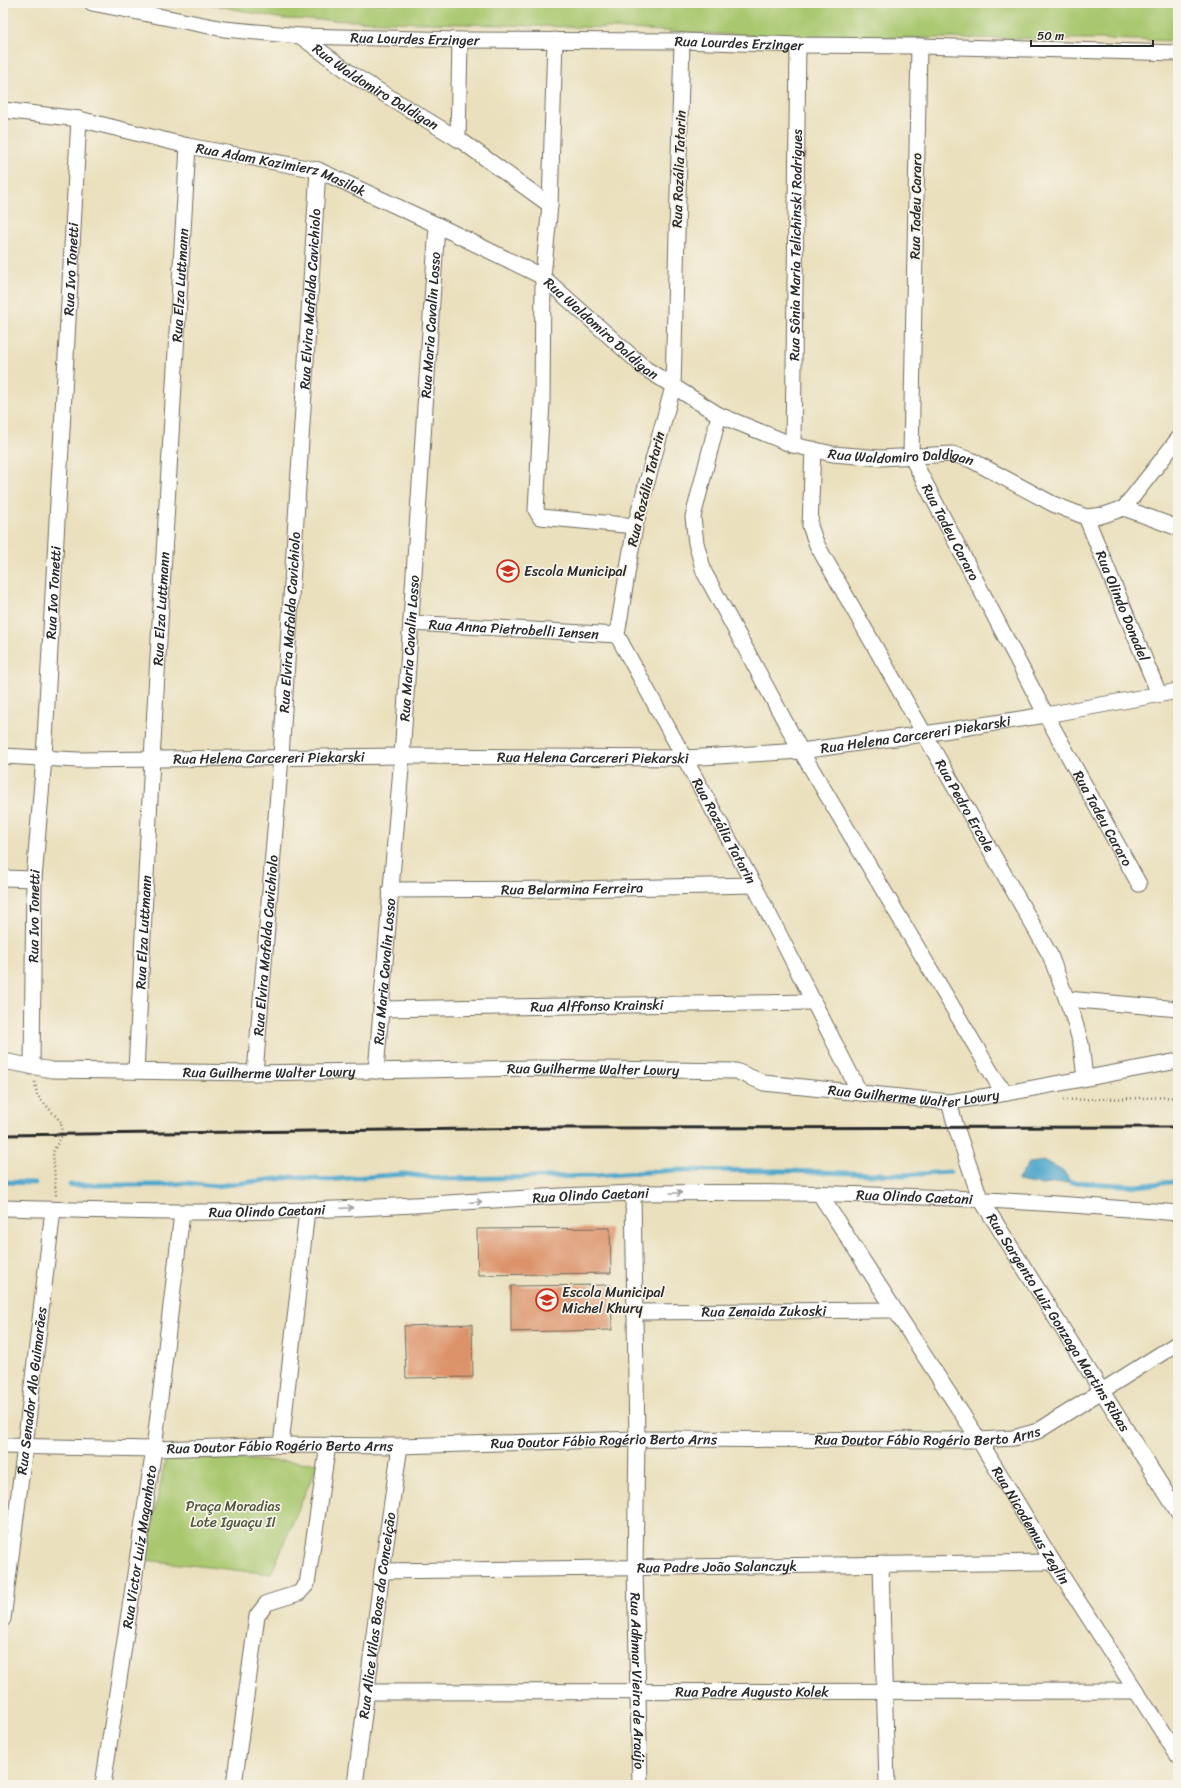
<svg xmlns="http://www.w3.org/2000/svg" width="1181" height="1788" viewBox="0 0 1181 1788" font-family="Sriracha,sans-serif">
  <rect width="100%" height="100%" fill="#f7f3e8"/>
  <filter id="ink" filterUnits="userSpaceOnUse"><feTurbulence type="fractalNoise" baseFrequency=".025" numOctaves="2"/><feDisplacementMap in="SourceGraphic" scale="8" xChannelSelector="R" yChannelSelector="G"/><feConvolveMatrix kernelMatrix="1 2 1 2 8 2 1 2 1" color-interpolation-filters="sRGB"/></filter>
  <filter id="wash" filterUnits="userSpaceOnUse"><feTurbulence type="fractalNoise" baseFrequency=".012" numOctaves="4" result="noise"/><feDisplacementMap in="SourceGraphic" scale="16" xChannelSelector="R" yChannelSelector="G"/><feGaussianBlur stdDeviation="0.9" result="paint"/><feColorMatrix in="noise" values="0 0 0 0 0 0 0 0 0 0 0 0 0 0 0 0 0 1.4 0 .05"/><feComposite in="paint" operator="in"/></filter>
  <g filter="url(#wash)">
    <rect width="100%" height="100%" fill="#eae0bd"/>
    <path fill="#a9c76e" stroke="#6a794c" d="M203,3H1178V41L1103,39L775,37L609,28L283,19Z
      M166,1456L318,1463L271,1574L145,1560Z"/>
    <path fill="#4da6ca" stroke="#3c687a" d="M1045,1161L1064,1172L1071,1182L1042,1185L1017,1181L1029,1163Z"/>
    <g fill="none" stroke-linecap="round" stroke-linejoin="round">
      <path stroke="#4da6ca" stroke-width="5" d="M3,1182L35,1183
        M1071,1182L1138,1186L1178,1181
        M70,1185H160L186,1183L217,1186L293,1177L327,1180L404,1174L443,1179L595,1176L676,1170L790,1171L905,1175L950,1172"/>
    </g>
    <g id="blocks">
      <path fill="#dc936a" d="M610,1228L611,1273L478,1275L477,1229Z
        M611,1285L612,1330L511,1332V1286Z
        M472,1324L473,1377L406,1378L404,1326Z"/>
    </g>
  </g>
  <g filter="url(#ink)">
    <use href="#blocks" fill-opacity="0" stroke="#6e6a5e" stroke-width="1"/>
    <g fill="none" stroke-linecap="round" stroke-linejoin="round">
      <g stroke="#6e6a5e" stroke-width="17">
        <g id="street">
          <path id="s1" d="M92,3L224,29L300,36L353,75L463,142L550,205L543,277L542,402L536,510L540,517L635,526"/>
          <path id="s2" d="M300,36L460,40L682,41L798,45L919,46L1178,53"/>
          <path id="s3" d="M682,41L673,387L635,526L617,635L754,885L860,1093"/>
          <path id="s4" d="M919,46L911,456L1046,715L1139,884"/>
          <path id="s5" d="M3,110L79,119L188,146L318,170L437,225L543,277L646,369L719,415L793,445L833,454L881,458L952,454L971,460L1053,504L1086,517L1104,515L1124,508L1178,439"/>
          <path d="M458,139L460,40"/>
          <path d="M550,205L555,40"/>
          <path d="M719,415L693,517L696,543L704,572L801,751L998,1084L1007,1093"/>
          <path id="s6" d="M793,445L798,45"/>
          <path id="s7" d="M813,449L810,526L817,545L1050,955L1073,1016L1081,1044L1085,1078"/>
          <path d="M1124,508L1178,528"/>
          <path id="s8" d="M1086,517L1159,694"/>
          <path id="s9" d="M411,623L617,635"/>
          <path id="s10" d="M3,756L78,760L402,756L685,758L801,751L924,734L1046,715L1178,691"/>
          <path d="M3,878L34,879"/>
          <path id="s11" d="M390,890L572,889L754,885"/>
          <path d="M1067,999L1178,1009"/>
          <path id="s12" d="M381,1009L812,1002"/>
          <path id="s13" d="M3,1061L52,1070L255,1073L533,1068L736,1071L764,1083L949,1102L1007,1093L1178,1061"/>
          <path id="s14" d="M32,1067L34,879L44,758L79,119"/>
          <path id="s15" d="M136,1071L152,759L188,146"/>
          <path id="s16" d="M376,1071L402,756L437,225"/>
          <path id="s17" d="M255,1073L281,757L318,170"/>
          <path id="s18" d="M949,1102L956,1127L980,1198L1178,1512"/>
          <path id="s19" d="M633,1193L637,1439L635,1568L640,1785"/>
          <path id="s20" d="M819,1193L979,1440L1053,1562L1178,1756"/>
          <path id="s21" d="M3,1208C104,1211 204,1214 304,1210C415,1207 525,1196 635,1193C816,1190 997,1198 1178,1213"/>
          <path id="s22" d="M634,1312L894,1310"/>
          <path d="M281,1445L307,1210"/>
          <path id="s23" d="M3,1446L154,1449L281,1445L400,1446L637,1439L979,1440L1013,1438L1038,1431L1178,1343"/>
          <path d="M881,1564L887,1785"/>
          <path id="s24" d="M382,1571L1053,1562"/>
          <path id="s25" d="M3,1619L25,1446L53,1210"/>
          <path id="s26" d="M367,1692L1136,1691"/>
          <path id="s27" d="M103,1785L154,1449L182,1213"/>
          <path d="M234,1785L257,1616L267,1603L299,1593L307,1584L328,1445"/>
          <path id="s28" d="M355,1785L382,1571L400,1446"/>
        </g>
      </g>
      <path stroke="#6e6a5e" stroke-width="2.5" stroke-dasharray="1 3" stroke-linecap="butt" d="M35,1082L37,1095L61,1122L62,1135L53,1152L56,1196
        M1063,1100L1178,1097"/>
      <use href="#street" stroke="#fff" stroke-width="15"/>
      <path stroke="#2b2b2b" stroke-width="3" d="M3,1135L553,1128L1178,1127"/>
    </g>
    <defs><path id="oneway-shaft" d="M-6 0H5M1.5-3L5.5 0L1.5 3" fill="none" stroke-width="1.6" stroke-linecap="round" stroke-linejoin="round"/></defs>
    <g stroke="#a0a0a0">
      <use href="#oneway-shaft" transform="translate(676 1193)"/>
      <use href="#oneway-shaft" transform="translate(476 1202) rotate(-3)"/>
      <use href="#oneway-shaft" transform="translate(347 1208) rotate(-3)"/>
    </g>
  </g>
  <defs>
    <g id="school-ring" transform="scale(1.15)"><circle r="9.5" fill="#f7f3e8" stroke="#c8321e" stroke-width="1.5"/><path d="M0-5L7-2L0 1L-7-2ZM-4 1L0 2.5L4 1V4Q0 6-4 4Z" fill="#c8321e"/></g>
  </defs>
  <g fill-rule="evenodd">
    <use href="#school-ring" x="508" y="571"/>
    <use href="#school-ring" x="547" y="1300"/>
  </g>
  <g text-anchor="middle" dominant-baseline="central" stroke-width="3.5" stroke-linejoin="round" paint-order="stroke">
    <g font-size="14" fill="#2b2b2b" stroke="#f7f3e8">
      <text stroke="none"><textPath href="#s2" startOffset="115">Rua Lourdes Erzinger</textPath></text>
      <text stroke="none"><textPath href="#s2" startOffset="439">Rua Lourdes Erzinger</textPath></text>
      <text stroke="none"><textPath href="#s1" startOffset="302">Rua Waldomiro Daldigan</textPath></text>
      <text transform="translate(679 169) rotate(-88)">Rua Rozália Tatarin</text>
      <text stroke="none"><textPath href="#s5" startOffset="285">Rua Adam Kazimierz Masilak</textPath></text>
      <text transform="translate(916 206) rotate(-89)">Rua Tadeu Cararo</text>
      <text stroke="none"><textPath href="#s6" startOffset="200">Rua Sônia Maria Telichinski Rodrigues</textPath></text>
      <text stroke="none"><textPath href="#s14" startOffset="799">Rua Ivo Tonetti</textPath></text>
      <text stroke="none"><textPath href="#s15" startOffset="787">Rua Elza Luttmann</textPath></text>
      <text stroke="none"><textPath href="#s17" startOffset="776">Rua Elvira Mafalda Cavichiolo</textPath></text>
      <text stroke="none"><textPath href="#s16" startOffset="748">Rua Maria Cavalin Losso</textPath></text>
      <text stroke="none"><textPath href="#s5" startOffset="648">Rua Waldomiro Daldigan</textPath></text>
      <text stroke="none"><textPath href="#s5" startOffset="984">Rua Waldomiro Daldigan</textPath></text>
      <text transform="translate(646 489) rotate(-76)">Rua Rozália Tatarin</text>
      <text stroke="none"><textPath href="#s4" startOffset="496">Rua Tadeu Cararo</textPath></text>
      <text stroke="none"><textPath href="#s14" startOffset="475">Rua Ivo Tonetti</textPath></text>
      <text stroke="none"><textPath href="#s8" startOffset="96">Rua Olindo Donadel</textPath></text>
      <text stroke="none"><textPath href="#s15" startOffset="463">Rua Elza Luttmann</textPath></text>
      <text stroke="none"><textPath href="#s17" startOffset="452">Rua Elvira Mafalda Cavichiolo</textPath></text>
      <text stroke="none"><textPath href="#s9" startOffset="103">Rua Anna Pietrobelli Iensen</textPath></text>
      <text stroke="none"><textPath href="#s16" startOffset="424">Rua Maria Cavalin Losso</textPath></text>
      <text stroke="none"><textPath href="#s10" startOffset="914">Rua Helena Carcereri Piekarski</textPath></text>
      <text stroke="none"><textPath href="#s10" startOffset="266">Rua Helena Carcereri Piekarski</textPath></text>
      <text stroke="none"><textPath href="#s10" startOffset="590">Rua Helena Carcereri Piekarski</textPath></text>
      <text stroke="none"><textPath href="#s7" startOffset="397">Rua Pedro Ercole</textPath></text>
      <text stroke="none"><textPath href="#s4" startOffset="820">Rua Tadeu Cararo</textPath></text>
      <text stroke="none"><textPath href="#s3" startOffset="824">Rua Rozália Tatarin</textPath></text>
      <text stroke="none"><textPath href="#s11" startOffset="182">Rua Belarmina Ferreira</textPath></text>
      <text stroke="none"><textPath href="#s14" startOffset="151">Rua Ivo Tonetti</textPath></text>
      <text stroke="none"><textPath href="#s15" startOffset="139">Rua Elza Luttmann</textPath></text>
      <text stroke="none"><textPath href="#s17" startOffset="128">Rua Elvira Mafalda Cavichiolo</textPath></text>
      <text stroke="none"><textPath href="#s16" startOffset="100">Rua Maria Cavalin Losso</textPath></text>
      <text stroke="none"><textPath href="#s12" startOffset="216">Rua Alffonso Krainski</textPath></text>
      <text stroke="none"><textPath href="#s13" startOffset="591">Rua Guilherme Walter Lowry</textPath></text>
      <text stroke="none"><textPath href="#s13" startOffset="267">Rua Guilherme Walter Lowry</textPath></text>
      <text stroke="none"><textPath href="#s13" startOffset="915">Rua Guilherme Walter Lowry</textPath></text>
      <text stroke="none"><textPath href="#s21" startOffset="588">Rua Olindo Caetani</textPath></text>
      <text stroke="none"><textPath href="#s21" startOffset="912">Rua Olindo Caetani</textPath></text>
      <text stroke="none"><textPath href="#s21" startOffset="264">Rua Olindo Caetani</textPath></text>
      <text stroke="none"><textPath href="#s22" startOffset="130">Rua Zenaida Zukoski</textPath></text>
      <text stroke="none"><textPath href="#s18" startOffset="248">Rua Sargento Luiz Gonzaga Martins Ribas</textPath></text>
      <text stroke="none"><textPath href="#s25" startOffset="230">Rua Senador Alo Guimarães</textPath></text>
      <text stroke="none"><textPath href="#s23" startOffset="925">Rua Doutor Fábio Rogério Berto Arns</textPath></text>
      <text stroke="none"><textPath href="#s23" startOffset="601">Rua Doutor Fábio Rogério Berto Arns</textPath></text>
      <text stroke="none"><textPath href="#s23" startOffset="277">Rua Doutor Fábio Rogério Berto Arns</textPath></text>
      <text stroke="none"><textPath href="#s20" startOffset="394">Rua Nicodemus Zeglin</textPath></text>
      <text stroke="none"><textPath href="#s27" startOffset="241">Rua Victor Luiz Maganhoto</textPath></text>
      <text stroke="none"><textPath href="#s24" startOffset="335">Rua Padre João Salanczyk</textPath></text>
      <text stroke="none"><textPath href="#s28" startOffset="171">Rua Alice Vilas Boas da Conceição</textPath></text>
      <text stroke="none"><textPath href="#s19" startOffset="488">Rua Adhmar Vieira de Araújo</textPath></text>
      <text stroke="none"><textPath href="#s26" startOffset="385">Rua Padre Augusto Kolek</textPath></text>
    </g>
    <g font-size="14" fill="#2b2b2b" stroke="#f7f3e8" text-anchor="start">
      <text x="524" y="571">Escola Municipal</text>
      <text x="562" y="1292">Escola Municipal<tspan x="562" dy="16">Michel Khury</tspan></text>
    </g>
    <g font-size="14" fill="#515a3f" stroke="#f7f3e8">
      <text x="233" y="1506">Praça Moradias<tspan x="233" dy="16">Lote Iguaçu II</tspan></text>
    </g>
  </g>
  <rect width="1181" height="1788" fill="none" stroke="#f7f3e8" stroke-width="16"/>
  <path d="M1031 40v6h122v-6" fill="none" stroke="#2b2b2b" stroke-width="2"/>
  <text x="1037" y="40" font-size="12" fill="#2b2b2b" stroke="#f7f3e8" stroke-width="3" paint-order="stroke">50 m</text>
</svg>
